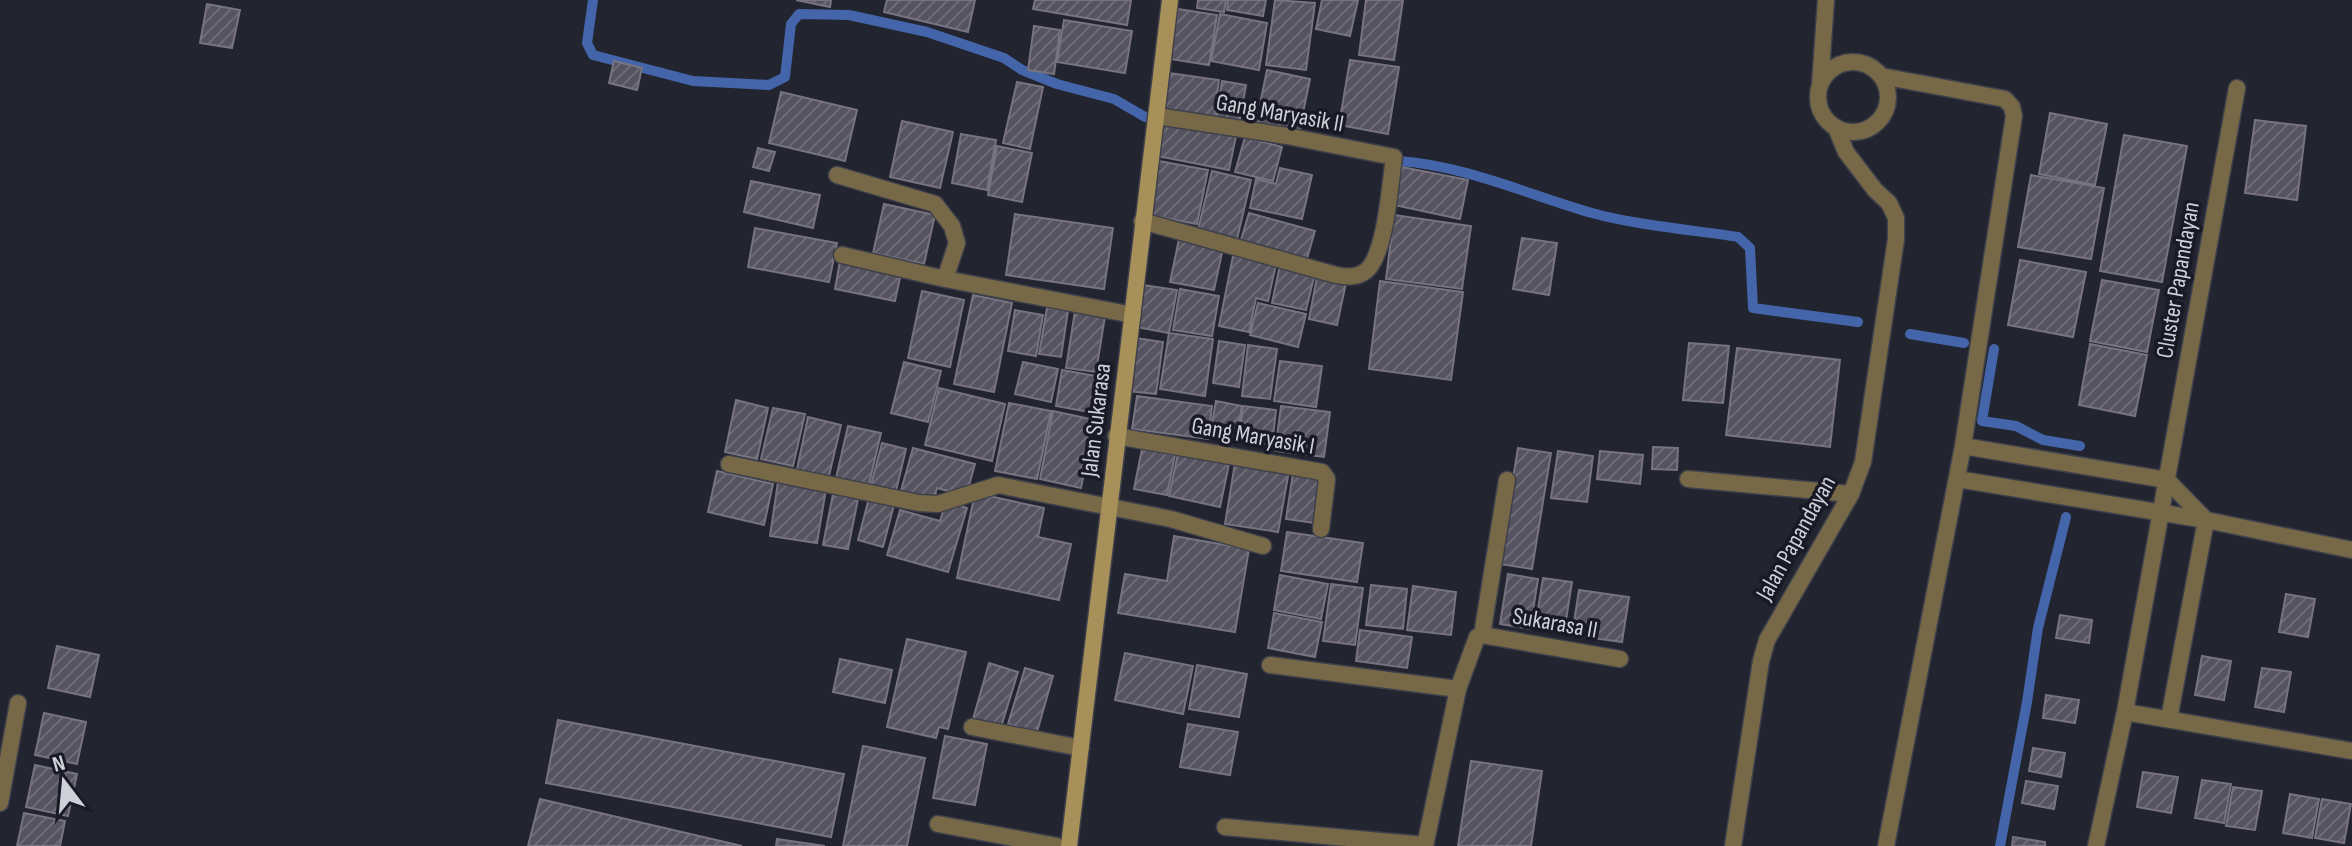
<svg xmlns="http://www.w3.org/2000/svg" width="2352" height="846" viewBox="0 0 2352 846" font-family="'Sofia Sans Condensed',sans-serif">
  <defs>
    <pattern id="building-hatch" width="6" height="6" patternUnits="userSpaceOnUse" patternTransform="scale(2)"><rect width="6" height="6" fill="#565360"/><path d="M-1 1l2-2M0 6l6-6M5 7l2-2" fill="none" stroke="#6d6b76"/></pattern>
  </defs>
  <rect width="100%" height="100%" fill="#22242f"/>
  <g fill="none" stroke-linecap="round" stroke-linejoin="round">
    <path stroke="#4465a9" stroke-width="10" d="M593,0L587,43L593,55L693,81L769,85L785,77L791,24L799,14L849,15L927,32L1004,58L1022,70L1057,84L1114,99L1145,117
      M1400,161C1466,166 1529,195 1592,213C1635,225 1693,230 1738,237L1750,248L1753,308L1858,322
      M1910,334L1964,343
      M1994,349L1982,421L2016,426L2043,440L2080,446
      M2000,846L2027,702L2038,628L2066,517"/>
  </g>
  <path fill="url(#building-hatch)" stroke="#777381" stroke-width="2" d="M796,0H831L830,7Z
    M887,0H975L968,32L884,12Z
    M1035,0H1131L1127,25L1033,9Z
    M1198,0H1226L1224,12L1197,8Z
    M1228,0H1266L1263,16L1227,10Z
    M1275,0L1315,3L1306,70L1266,65Z
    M1322,0H1358L1350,36L1316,29Z
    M1366,0H1403L1394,60L1359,55Z
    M207,4L240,10L232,48L200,43Z
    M1178,9L1217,15L1209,65L1170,59Z
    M1220,14L1267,23L1259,70L1211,61Z
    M1064,20L1132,31L1125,73L1057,62Z
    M1034,26L1060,30L1054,74L1028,70Z
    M1350,60L1399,67L1388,134L1339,125Z
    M614,61L642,68L637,90L609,83Z
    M1267,70L1310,79L1299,132L1256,123Z
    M1169,73L1219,80L1214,119L1164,111Z
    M1222,81L1246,85L1239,124L1216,120Z
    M1017,82L1043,87L1030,149L1003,143Z
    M781,92L857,110L845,161L769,143Z
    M2050,113L2107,124L2095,185L2039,174Z
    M2255,120L2306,126L2297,200L2245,193Z
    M902,121L953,132L940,188L890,177Z
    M1163,122L1236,136L1229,170L1157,156Z
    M961,134L996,140L987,190L952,183Z
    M2124,135L2187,146L2162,282L2100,271Z
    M1245,137L1282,147L1273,181L1235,172Z
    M997,146L1032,153L1022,202L988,195Z
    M758,148L775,152L769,171L753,167Z
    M1159,161L1208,170L1197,224L1149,215Z
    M1402,167L1468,180L1460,219L1394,205Z
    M1280,168L1312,175L1302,219L1250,208L1256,179L1276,184Z
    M1212,171L1251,180L1237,239L1198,230Z
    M2031,175L2104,188L2091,259L2018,247Z
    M751,181L820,195L813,228L744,212Z
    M884,204L935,215L924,264L873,253Z
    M1249,213L1315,231L1306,262L1240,243Z
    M1015,214L1113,228L1104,289L1006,275Z
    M1394,215L1471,226L1462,289L1386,279Z
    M755,228L837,243L829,282L748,267Z
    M1522,238L1557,243L1549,295L1513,289Z
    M1179,239L1223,248L1214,290L1170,282Z
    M1233,256L1276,264L1268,301L1256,298L1249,332L1219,326Z
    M2020,260L2086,272L2073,337L2008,325Z
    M840,261L901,273L895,301L835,289Z
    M1280,265L1315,273L1306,310L1272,303Z
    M1317,277L1346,283L1337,325L1309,319Z
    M2102,280L2159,290L2147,352L2090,341Z
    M1380,281L1463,292L1451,380L1369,369Z
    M1143,285L1177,290L1169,333L1136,327Z
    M1180,289L1219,296L1212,336L1173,330Z
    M922,291L964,300L950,367L908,358Z
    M973,295L1012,303L994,392L954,384Z
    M1258,303L1306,314L1298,347L1250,335Z
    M1047,308L1068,311L1061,357L1039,354Z
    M1015,310L1043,315L1036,356L1008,351Z
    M1075,311L1105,316L1096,372L1066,368Z
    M1169,333L1213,339L1205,396L1160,389Z
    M1136,338L1163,342L1156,394L1128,391Z
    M1219,341L1245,345L1239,387L1213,383Z
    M1689,343L1729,346L1723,403L1683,400Z
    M2090,344L2147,355L2135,416L2079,405Z
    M1248,345L1277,349L1270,399L1242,396Z
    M1737,348L1840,360L1830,447L1726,435Z
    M1280,361L1322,366L1316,407L1274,401Z
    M904,362L941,371L928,422L891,413Z
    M1023,362L1058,369L1051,402L1015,394Z
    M1062,370L1102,377L1095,413L1056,406Z
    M939,388L1005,404L992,461L925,445Z
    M1137,396L1212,406L1208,439L1132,429Z
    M736,400L768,408L757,459L725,452Z
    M1216,401L1242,406L1236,438L1210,434Z
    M1009,403L1051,411L1037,479L995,471Z
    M1243,406L1276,410L1272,445L1239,440Z
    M1281,406L1330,412L1324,457L1275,451Z
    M773,408L805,414L793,466L761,459Z
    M1053,411L1095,420L1081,488L1040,479Z
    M808,417L841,425L829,476L797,469Z
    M848,426L881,433L869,484L836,478Z
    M882,443L906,449L896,491L871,485Z
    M1653,447L1678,448L1677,470L1652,469Z
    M913,448L975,464L966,496L937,488L933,503L900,494Z
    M1518,448L1551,453L1532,569L1499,564Z
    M1142,449L1175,455L1167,495L1134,489Z
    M1558,451L1593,456L1587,502L1551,498Z
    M1600,451L1643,455L1640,484L1597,479Z
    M1178,454L1229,464L1220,507L1169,496Z
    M1235,463L1289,471L1278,532L1225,524Z
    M717,471L773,484L764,525L708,512Z
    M1293,473L1321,477L1315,523L1286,519Z
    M778,482L826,489L817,543L770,536Z
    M975,493L1044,508L1038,537L1071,544L1059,600L957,578Z
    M833,494L858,499L848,549L823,545Z
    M869,498L894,505L883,547L858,540Z
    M946,502L967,508L948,572L887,555L900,510L940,521Z
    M1287,532L1363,543L1357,582L1281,571Z
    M1174,536L1249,549L1235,632L1118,613L1125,574L1167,581Z
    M1508,574L1538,579L1530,629L1500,624Z
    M1280,575L1328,584L1321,619L1274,610Z
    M1543,578L1572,582L1564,633L1535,628Z
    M1331,584L1363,588L1355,645L1323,641Z
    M1371,585L1407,589L1403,629L1366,625Z
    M1413,586L1456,592L1451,635L1407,630Z
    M1579,590L1629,597L1622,642L1572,635Z
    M2286,594L2315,599L2308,637L2279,632Z
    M1274,613L1322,622L1315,657L1268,648Z
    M2060,615L2092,620L2089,643L2056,638Z
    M1360,630L1412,637L1407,668L1356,661Z
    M907,639L966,652L948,729L939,727L936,738L887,727Z
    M57,646L99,655L90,697L48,688Z
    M1125,653L1193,666L1183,714L1115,700Z
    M2202,656L2231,661L2224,700L2195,695Z
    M840,659L892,670L885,703L833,692Z
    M989,663L1018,672L1001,727L973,719Z
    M1197,665L1247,674L1239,717L1189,709Z
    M1025,668L1053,676L1037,732L1008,724Z
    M2262,668L2291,672L2284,712L2255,707Z
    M2046,695L2079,700L2075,723L2043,718Z
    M44,713L86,722L77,764L35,755Z
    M558,720L844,774L831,837L546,783Z
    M1188,724L1238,732L1230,775L1180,767Z
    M945,736L987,744L975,805L933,798Z
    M863,746L925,758L907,846H843Z
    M2033,748L2065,753L2061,777L2029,771Z
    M1471,761L1542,771L1531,846H1458Z
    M35,765L77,774L68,816L26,807Z
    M2143,772L2178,777L2171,813L2137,807Z
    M2202,780L2231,784L2224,823L2195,818Z
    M2026,781L2058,786L2054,809L2022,803Z
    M2233,787L2262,791L2255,830L2226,826Z
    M2290,794L2319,799L2312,838L2283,833Z
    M540,799L742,846H528Z
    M2322,799L2351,804L2344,843L2315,838Z
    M24,813L65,821L60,846H17Z
    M2013,837L2045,842V846H2012Z
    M777,839L825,846H776Z"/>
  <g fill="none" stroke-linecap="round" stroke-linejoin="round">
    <g stroke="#3e404a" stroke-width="19">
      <path id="lane" d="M729,464L919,503L938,504L998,485L1171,519L1263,546
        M1688,479L1851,494
        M1482,635L1507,480
        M972,727L1081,748
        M938,824L1057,846"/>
    </g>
    <g stroke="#3e404a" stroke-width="19">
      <path id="street" d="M1818 97a35 35 0 1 1 70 0a35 35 0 1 1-70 0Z
        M1881,76L2005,99L2012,107L2014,116L1963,446L1886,846
        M1820,85L1826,0
        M837,175L935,204L952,226L957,243L945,279
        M1142,221L1336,275C1347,277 1357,278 1366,271C1386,254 1390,184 1394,157L1287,136L1157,116
        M842,255L945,279L1133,315
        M1116,436L1322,472L1327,479L1321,529
        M1963,446L2167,480L2206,520L2352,550
        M1957,479L2206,520L2169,719
        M1270,665L1458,689
        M2125,712L2352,751
        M0,803L18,703
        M1225,827L1425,845
        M1425,846L1458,689L1477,637L1482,635L1620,659
        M1733,846L1761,661L1767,640L1851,494L1863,462L1896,239V218L1889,203L1875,190L1846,152L1836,128
        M2096,846L2125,712L2237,88"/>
    </g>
    <g stroke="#3e404a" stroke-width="19">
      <path id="secondary" d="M1069,846L1170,0"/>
    </g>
    <use href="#lane" stroke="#776948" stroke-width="16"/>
    <use href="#street" stroke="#776948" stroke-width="16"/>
    <use href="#secondary" stroke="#a79059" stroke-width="16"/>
  </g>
  <g text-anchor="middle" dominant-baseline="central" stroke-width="7" stroke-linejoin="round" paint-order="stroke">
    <g font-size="24" fill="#cfd1d9" stroke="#191a25">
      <text transform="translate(1280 113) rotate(10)">Gang Maryasik II</text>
      <text transform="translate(2178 280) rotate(-80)">Cluster Papandayan</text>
      <text transform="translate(1096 420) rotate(-83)">Jalan Sukarasa</text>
      <text transform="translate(1253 436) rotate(10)">Gang Maryasik I</text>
      <text transform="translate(1796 538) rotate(-61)">Jalan Papandayan</text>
      <text transform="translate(1555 623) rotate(10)">Sukarasa II</text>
    </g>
  </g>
  <g transform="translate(64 782) rotate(344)" stroke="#191a25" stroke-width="6" paint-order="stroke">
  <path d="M0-6L14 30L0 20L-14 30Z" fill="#cfd1d9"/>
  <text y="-12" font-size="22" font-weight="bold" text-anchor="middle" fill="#cfd1d9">N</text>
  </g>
</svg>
